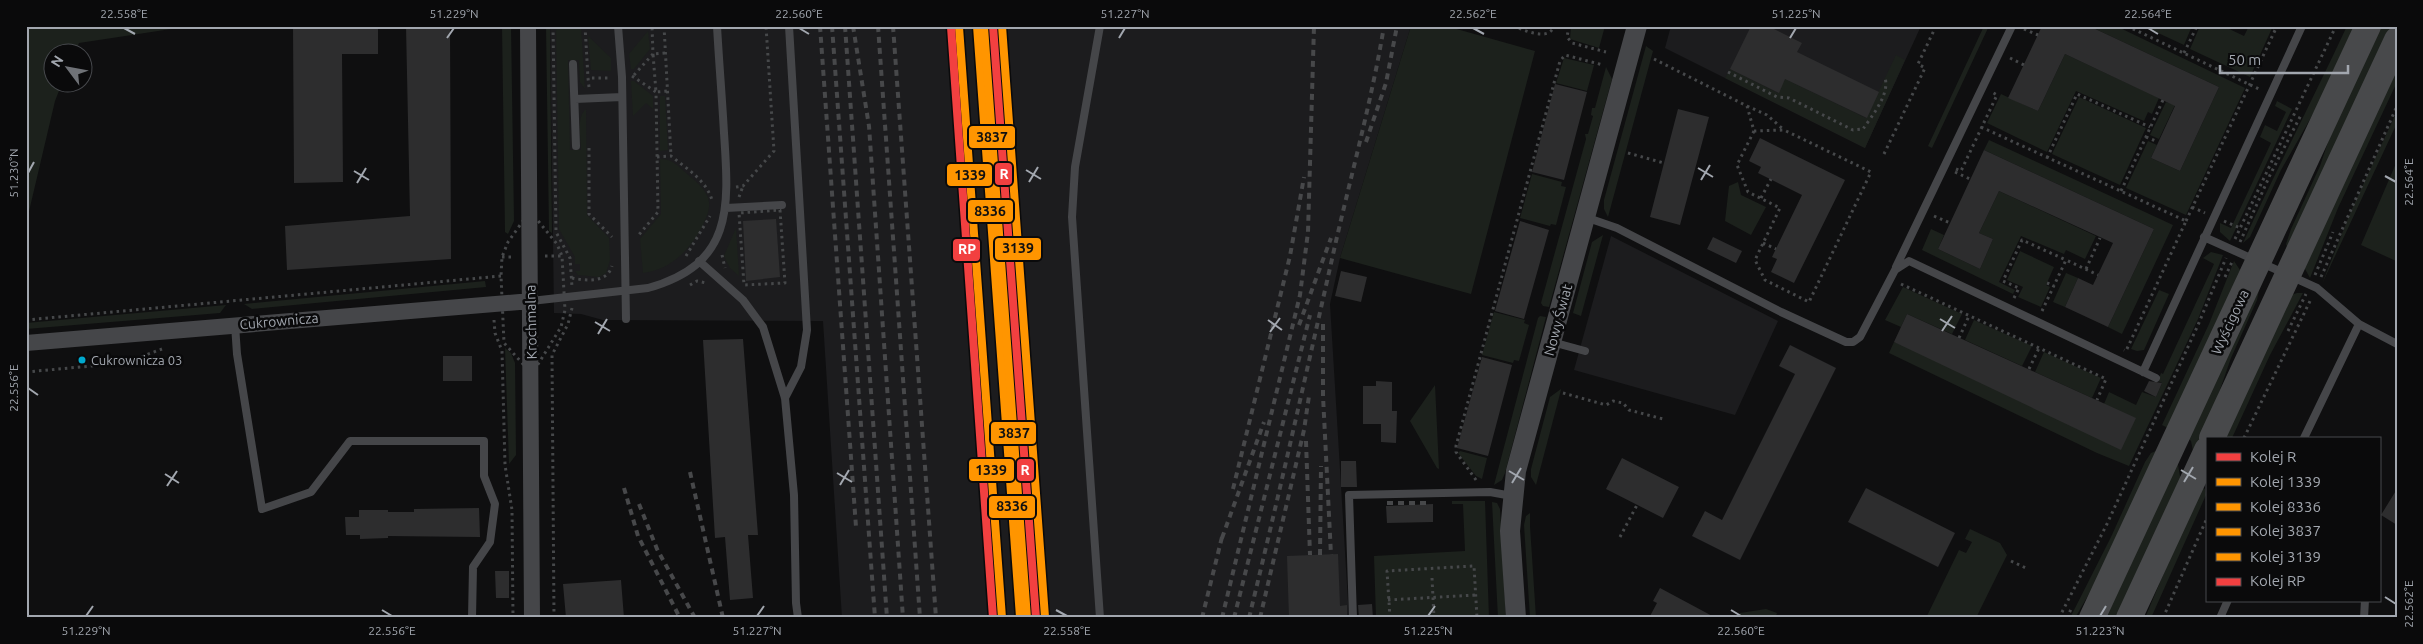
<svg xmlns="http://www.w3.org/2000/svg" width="2423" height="644" viewBox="0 0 2423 644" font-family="Ubuntu,sans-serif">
  <rect width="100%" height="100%" fill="#0f0f10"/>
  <path fill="#1c1c1e" d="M550,26H1411L1340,258L1330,304L1349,618H842L823,321L603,320L581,314L554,313Z
    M1671,26H1921L1865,148L1665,48Z
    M1611,236L1778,321L1735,415L1574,370Z"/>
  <path fill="#1c211c" d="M26,26H191L79,43L75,52H52V82L62,83L55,101L26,224Z
    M502,26H511L514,221L508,234L505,232Z
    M546,26H550L552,233L549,231Z
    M556,26H581L585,89L580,82L579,60H568L570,150H581C581,138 576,117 586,109L587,215L609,238L610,260L606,273L599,277L578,275L575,271H580V264H575V257L559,229Z
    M1411,26H1446L1535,51L1471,294L1340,258Z
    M1571,26H1605L1599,48L1570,39Z
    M1984,26L1988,28L1932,148L1928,146Z
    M2089,26H2116L2245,88L2186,215L2126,188L2148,141L2157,145L2151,158L2180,171L2219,87Z
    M2143,26H2192L2184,45Z
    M2200,26H2223L2244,36L2249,26H2273L2250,77L2190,49Z
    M2347,26H2356L2321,100L2281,170L2250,237L2243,243C2276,170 2313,99 2347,26Z
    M2376,26H2393L2301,226L2287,247L2286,244L2291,229L2320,166L2340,106Z
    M648,31L650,49L634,69H631L629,54Z
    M588,36L611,58V71L591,70Z
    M1646,46L1653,51L1608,217L1604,209V200Z
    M2065,54L2159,98L2152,114L2148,112L2144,121L2076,91L2047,152L1987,123L2001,94L2038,111Z
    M1896,55L1905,60L1865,148L1725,78L1730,69L1778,93L1785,79L1866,118Z
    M1564,58L1594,65L1587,91L1556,83Z
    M2397,62V82L2338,208L2310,278L2304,267Z
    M1606,67L1612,79L1549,307L1543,306L1541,303L1586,139L1585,134H1588L1593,116L1591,115L1592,108H1595Z
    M631,81H634L653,96V109L646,103L633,116Z
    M660,96H665L668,150L660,151Z
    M2079,97L2146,128L2120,185L2052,154Z
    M2277,101L2292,109L2230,241L2220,232V223L2231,228L2271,143L2260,137L2265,125L2277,131L2286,112L2275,106Z
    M2166,102L2175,105L2159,139L2150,135Z
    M2397,111V123L2322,284L2351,211Z
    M1989,140L2173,225L2122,334L2108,327L2154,229L1984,150Z
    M660,159C672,159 677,165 686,173C695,181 707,189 709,202C710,210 706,218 703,225C690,250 672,269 643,273L640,239L661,214Z
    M2397,161V260L2396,261L2361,245Z
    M1532,174L1562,182L1561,186L1566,187L1556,225L1551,224L1550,226L1520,218Z
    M1738,182L1741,195L1766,207L1751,235L1725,221L1729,186Z
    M1999,191L2096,236L2085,259L2066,250L2064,254L2021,236L1999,282L2015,290L2013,294L1922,250L1931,229L1944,235L1938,249L1980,269L1993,239L1979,233Z
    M736,228L739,275V276L730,268L724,256Z
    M1603,235L1581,316L1573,313L1592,242Z
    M2020,251L2054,267L2046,285L2050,287L2041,307L2018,297L2023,287L2007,280Z
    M2211,252L2223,255L2198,319L2129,466L2097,453L1889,353L1894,342L2104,404L2109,392L2136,405L2142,392L2156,397L2162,383L2158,381L2161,373L2163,374L2214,264L2203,258Z
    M2234,261L2240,270L2170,429L2162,425L2209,324Z
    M2066,273L2078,278L2065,307L2053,302Z
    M485,281L486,287L252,309L244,304Z
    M1903,287L1962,314L1952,334L1907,314L1901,327L1885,320Z
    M2159,290L2169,294L2144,350L2137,351L2131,349Z
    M2259,290L2257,300L2231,358L2205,433L2194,456L2191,441L2187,437Z
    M2297,293H2303L2270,355L2232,438H2223L2291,295Z
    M226,305L220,313L26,329V323Z
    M1494,312L1525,320L1524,323L1529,325L1519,361L1514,360L1513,363L1482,355Z
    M1540,316L1546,317L1505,473L1502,480L1494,485L1538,318Z
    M1974,320L2032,346L2022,366L1965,340Z
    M505,348L511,353L515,363L516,455L509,464Z
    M2044,352L2101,378L2092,398L2035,372Z
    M1435,385L1439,469L1437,468L1410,421Z
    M1561,389V390L1536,485L1531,477V469L1550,397Z
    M1460,451L1487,458L1482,479L1476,476L1458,453Z
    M2156,451L2107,563L2075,618H2070L2111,537L2145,462L2151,453Z
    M2177,459L2180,476L2183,479L2119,618H2104Z
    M2200,487L2205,489L2206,495L2151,618H2145Z
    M1452,501H1485L1489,618H1376L1374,556L1465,551L1463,504H1452Z
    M1492,502L1497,503L1500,509L1506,618H1498Z
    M1530,513V526L1536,618H1530L1524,525L1526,516Z
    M1970,529L2000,543L2007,555L1976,618H1926L1959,550L1966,553L1972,542L1965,539Z
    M1766,609L1777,613L1775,618H1738L1740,613Z"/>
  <path fill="#2d2d2e" d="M293,26H378V54H342L343,182L294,183Z
    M406,26H450L451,259L287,270L285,226L410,216Z
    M1751,26H1768L1802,43L1797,52L1879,92L1867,118L1785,79L1779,93L1730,69Z
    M2042,26H2089L2219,87L2180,171L2151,158L2175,106L2065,54L2038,111L2008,98Z
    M1555,84L1587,92L1564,180L1532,172Z
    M1678,109L1709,117L1680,225L1650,217Z
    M1760,138L1845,180L1794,283L1771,272L1777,259L1772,257L1802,195L1758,173L1761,167L1749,161Z
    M1984,150L2154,229L2108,327L2065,307L2078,278L2093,285L2113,243L1999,191L1979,233L1993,239L1980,269L1938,249Z
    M776,219L780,277L746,281L743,221Z
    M1520,221L1549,230L1524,319L1495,311Z
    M1713,237L1742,251L1736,263L1707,249Z
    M1341,271L1367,277L1361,302L1335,296Z
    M1907,314L2136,418L2121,450L1894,342Z
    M743,339L758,535H748L753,598L730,600L725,537L715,538L703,340Z
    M1790,345L1836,368L1740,560L1692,536L1705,511L1722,520L1795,374L1779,366Z
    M443,356H472V381H443Z
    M1482,357L1512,365L1488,456L1457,448Z
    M1376,381L1392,382V411H1397L1396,443L1381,442V424H1363V386H1376Z
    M2149,381L2162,383L2156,397L2144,391Z
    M1622,458L1679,487L1663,518L1606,489Z
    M1341,461H1356L1357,487H1341Z
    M1866,488L1955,533L1938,567L1848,522Z
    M2397,489V525L2381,515Z
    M1433,504V522L1387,523L1386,506Z
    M479,508L480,537L388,536V538L360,539V535H346L345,517H359V510H388V512H414V509Z
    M1338,554L1340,606L1347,605V618H1289L1287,556Z
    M495,571H509V598H496Z
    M621,580L624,618H566L563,584Z
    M1660,588L1716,618H1649L1657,603L1653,601Z
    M1372,604L1373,618H1359L1358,605Z"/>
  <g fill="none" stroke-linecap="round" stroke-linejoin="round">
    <path stroke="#46484a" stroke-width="3" stroke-dasharray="2.5 4" stroke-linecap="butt" d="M553,26L556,232L570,258L572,287
      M585,26L588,78
      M664,26L671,156
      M1513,26C1524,30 1549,42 1554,26
      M1569,26L1567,37L1572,43L1606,52
      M2127,26L2261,90
      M2024,29L2038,35
      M665,53L653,54L656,92L668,91
      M2184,53L2197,26
      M2010,58L2024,65
      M1654,59L1747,106L1754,131L1784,130L1871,172L1809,302L1765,280L1755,260L1780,208L1748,192L1737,165L1754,131
      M1728,72L1777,97L1789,98L1853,130L1863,129C1872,116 1890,94 1885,78
      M634,75L653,54L652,26
      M632,76L656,92L658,212L637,237
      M589,87L588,78H611
      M1747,106L1767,115L1784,130
      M1981,127L2186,221L2126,351L2124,350
      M2146,137L2158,142
      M589,148V214L612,237
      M1628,153L1664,163
      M1884,154L1925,68L1918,64L1936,26
      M657,157L671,156C687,169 706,180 712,200
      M2047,158L2077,94L2150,127
      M1956,169L1961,171L1997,95L1992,92
      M1955,172L1970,179
      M736,187L743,186L774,151L766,26
      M2121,191L2163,100
      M739,197L743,186
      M1761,198L1771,179
      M2192,207L2205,213
      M780,210L785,283L744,285L739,213Z
      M530,211L557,244L562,256L565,310L561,327L532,374L504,343L501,276L502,257L508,242Z
      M1934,216L1950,223
      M2186,221L2277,26
      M2224,221L2240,228
      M2235,239L2336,26
      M2240,242L2270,175L2301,115
      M1763,243L1776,249
      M722,255L725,268
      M545,256H562
      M686,256L710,216
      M502,257H514
      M2086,269L2100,238
      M2315,275L2333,232
      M2225,277L2232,262
      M2321,277L2397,106
      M572,278C587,281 607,283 612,266
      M2047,283L2054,286
      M1901,284L2106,379L2097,400
      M690,285L697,281L706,283
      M2014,298L2019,288L2003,281L2022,240L2066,260
      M2042,311L2066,260L2098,275
      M26,320L501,276
      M494,320L495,333L502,351L505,465L512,510L513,618
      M2288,331L2306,294
      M1959,338L1969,316
      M2029,369L2040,346
      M26,372L124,363L162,349
      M1563,393L1606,405L1613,401L1623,403L1629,410L1663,419
      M2244,438L2311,299
      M1476,480L1456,452V446L1560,61L1565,55L1603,65
      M1620,537L1637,505
      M2011,561L2026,568
      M1432,578L1434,618
      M1388,600L1475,595
      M554,618L552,355L568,324L572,308
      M1390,618L1387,571L1474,566L1477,618
      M1779,618H1781
      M2059,618L2107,524L2198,325L2226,258
      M2067,618L2071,609
      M2163,618L2207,518"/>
    <path stroke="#454649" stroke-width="8" d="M618,26L622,77L626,319
      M573,64L576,146
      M575,99L622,97
      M726,208L782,205
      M1585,217L1617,228L1781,312L1846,342H1853L1860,337L1895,270L1909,261L2156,378
      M2204,237L2317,288L2359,324L2397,344
      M699,261L743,300L763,327L785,398L794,495L796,603L798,618
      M1896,267L2012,26
      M531,301L648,288C734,264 729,207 724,133C722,97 719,62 717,26
      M235,325L237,354L262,509L311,492L350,441H484V476L495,504L490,542L473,567L472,618
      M1552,342L1585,351
      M2143,372L2302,26
      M785,398L801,367L807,330L789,26
      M2304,438L2359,324
      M1100,618L1072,217L1075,167L1100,26
      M1353,618L1349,495L1490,492L1512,496
      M2220,618L2228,600
      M2364,618L2365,600"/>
    <path stroke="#454649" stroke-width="16" d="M528,26L532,618
      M26,343L531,301"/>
    <path stroke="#454649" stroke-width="20" d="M1516,618L1510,531L1516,471L1637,26"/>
    <path stroke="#48494b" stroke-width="26" d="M2212,438L2397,40
      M2092,618L2368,26
      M2129,618L2207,450"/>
    <path stroke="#47484a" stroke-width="4" stroke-dasharray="6 5" stroke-linecap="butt" d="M820,26L856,527
      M832,26L875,618
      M845,26L887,618
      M853,26L869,126L903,618
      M878,26L920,618
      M893,26L936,618
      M1366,142L1386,83L1397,26
      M1323,324V396L1331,555
      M1299,325L1331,238
      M1306,441L1310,555
      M690,472L723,618
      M624,488L638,536L680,618
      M1233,489L1290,256L1304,177
      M1387,503H1426
      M639,504L657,549L695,618
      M1222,538L1264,422
      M1320,555L1321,466
      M1202,618L1223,533
      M1222,618L1300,295L1308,232L1314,26
      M1234,618L1310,315
      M1249,618C1278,499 1305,379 1332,259C1349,182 1371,105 1384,26
      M1260,618L1304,430L1309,396"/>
    <g stroke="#0a0a0b" stroke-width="11">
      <path id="rail-1" d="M993,26L1036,618"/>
    </g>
    <g stroke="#0a0a0b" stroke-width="11">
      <path id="rail-2" d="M959,27L1002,618"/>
    </g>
    <g stroke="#0a0a0b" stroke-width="11">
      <path id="rail-3" d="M977,26L1020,617"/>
    </g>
    <g stroke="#0a0a0b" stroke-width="11">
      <path id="rail-4" d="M984,27L1027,618"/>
    </g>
    <g stroke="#0a0a0b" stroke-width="11">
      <path id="rail-5" d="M1002,26L1045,617"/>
    </g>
    <g stroke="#0a0a0b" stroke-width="11">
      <path id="rail-6" d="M951,27L993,618"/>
    </g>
    <use href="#rail-1" stroke="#f24040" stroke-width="8"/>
    <use href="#rail-2" stroke="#ff9500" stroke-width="8"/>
    <use href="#rail-3" stroke="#ff9500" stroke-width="8"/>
    <use href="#rail-4" stroke="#ff9500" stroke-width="8"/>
    <use href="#rail-5" stroke="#ff9500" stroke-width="8"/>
    <use href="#rail-6" stroke="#f24040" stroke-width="8"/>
  </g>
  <path fill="none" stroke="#a2a7af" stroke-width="2" d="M124,28L135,34M799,28L809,34M1473,28L1484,34M2148,28L2158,34M447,38L454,28M1119,38L1125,28M1790,38L1796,28M1698,168L1713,177M1026,170L1041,179M354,171L369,180M28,173L34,162M2385,176L2396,182M1701,180L1710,165M1029,182L1038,167M357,183L366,168M1940,319L1955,328M1268,320L1282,330M595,322L610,331M1942,331L1952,316M1270,332L1280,318M598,334L607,319M28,388L38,395M2181,470L2196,479M1509,471L1524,480M837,473L852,482M165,474L179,483M2184,482L2193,467M1512,483L1521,468M840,485L849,470M167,486L177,471M2385,597L2396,604M382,610L392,616M1056,610L1067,616M1731,610L1741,616M86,616L93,606M757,616L764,606M1428,616L1435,606M2100,616L2106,606"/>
  <circle fill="#00a9ce" stroke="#0a0a0b" stroke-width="2" cx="82" cy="360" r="4.5"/>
  <g text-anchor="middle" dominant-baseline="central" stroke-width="5" stroke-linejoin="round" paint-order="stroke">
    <g font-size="13" fill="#a2a7af" stroke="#0a0a0b" text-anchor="start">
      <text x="91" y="360">Cukrownicza 03</text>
    </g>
    <g font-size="14" fill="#a2a7af" stroke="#0a0a0b">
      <text transform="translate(1558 320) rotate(-75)">Nowy Świat</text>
      <text transform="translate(279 321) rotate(-5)">Cukrownicza</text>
      <text transform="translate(531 322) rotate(-91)">Krochmalna</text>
      <text transform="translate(2230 322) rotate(-65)">Wyścigowa</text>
    </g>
  </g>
  <g stroke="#0a0a0b" stroke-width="2">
    <rect x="968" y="125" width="48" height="24" rx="5" fill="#ff9500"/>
    <rect x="994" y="162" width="19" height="24" rx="5" fill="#f24040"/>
    <rect x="946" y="163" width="47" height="24" rx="5" fill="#ff9500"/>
    <rect x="967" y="199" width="47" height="24" rx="5" fill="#ff9500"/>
    <rect x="994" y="237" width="48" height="24" rx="5" fill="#ff9500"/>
    <rect x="952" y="238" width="29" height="24" rx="5" fill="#f24040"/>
    <rect x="990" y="421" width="47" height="24" rx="5" fill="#ff9500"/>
    <rect x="1016" y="458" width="19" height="24" rx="5" fill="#f24040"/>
    <rect x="968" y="458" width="47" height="24" rx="5" fill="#ff9500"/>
    <rect x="988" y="495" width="48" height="24" rx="5" fill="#ff9500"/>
  </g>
  <g font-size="14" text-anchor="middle" font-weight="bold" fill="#fff">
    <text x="1004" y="179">R</text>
    <text x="967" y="254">RP</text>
    <text x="1025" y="475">R</text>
  </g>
  <g font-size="14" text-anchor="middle" font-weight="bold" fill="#111">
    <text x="992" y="142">3837</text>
    <text x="970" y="180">1339</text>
    <text x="990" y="216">8336</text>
    <text x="1018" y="253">3139</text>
    <text x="1014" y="438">3837</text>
    <text x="991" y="475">1339</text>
    <text x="1012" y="511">8336</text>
  </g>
  <rect width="2423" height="644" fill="none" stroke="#0a0a0b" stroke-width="55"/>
  <rect x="2206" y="437" width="175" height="165" fill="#0a0a0b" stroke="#47494d"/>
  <rect x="2216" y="453" width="25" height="8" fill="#f24040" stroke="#47494d"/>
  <text x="2250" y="462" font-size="15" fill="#a2a7af">Kolej R</text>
  <rect x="2216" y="478" width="25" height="8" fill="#ff9500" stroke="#47494d"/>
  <text x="2250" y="487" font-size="15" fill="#a2a7af">Kolej 1339</text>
  <rect x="2216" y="503" width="25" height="8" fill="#ff9500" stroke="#47494d"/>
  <text x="2250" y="512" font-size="15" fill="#a2a7af">Kolej 8336</text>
  <rect x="2216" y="528" width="25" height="8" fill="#ff9500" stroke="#47494d"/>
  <text x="2250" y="536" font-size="15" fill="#a2a7af">Kolej 3837</text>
  <rect x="2216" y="553" width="25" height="8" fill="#ff9500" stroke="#47494d"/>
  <text x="2250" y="562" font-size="15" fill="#a2a7af">Kolej 3139</text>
  <rect x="2216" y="578" width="25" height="8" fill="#f24040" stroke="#47494d"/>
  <text x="2250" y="586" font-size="15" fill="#a2a7af">Kolej RP</text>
  <g transform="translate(68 68) rotate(302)"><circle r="24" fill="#0a0a0b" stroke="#47494d"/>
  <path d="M0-4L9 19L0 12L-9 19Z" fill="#6f7277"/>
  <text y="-8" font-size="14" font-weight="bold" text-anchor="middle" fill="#a2a7af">N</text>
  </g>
  <path d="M2220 65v8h128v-8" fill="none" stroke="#a2a7af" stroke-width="2.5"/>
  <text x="2228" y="65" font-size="15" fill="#a2a7af" stroke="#0a0a0b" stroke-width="4" paint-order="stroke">50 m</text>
  <rect x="28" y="28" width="2368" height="588" fill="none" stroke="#a2a7af" stroke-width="2"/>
  <g font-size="12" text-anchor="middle" fill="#a2a7af">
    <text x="124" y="18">22.558°E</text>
    <text x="454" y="18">51.229°N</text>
    <text x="799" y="18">22.560°E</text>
    <text x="1125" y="18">51.227°N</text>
    <text x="1473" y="18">22.562°E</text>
    <text x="1796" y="18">51.225°N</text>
    <text x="2148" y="18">22.564°E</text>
    <text transform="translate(14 173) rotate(-90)" y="4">51.230°N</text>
    <text transform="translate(2409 182) rotate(-90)" y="4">22.564°E</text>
    <text transform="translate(14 388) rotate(-90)" y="4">22.556°E</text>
    <text transform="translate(2409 604) rotate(-90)" y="4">22.562°E</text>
    <text x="86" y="635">51.229°N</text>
    <text x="392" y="635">22.556°E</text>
    <text x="757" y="635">51.227°N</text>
    <text x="1067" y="635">22.558°E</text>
    <text x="1428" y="635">51.225°N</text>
    <text x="1741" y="635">22.560°E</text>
    <text x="2100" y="635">51.223°N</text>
  </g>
</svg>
